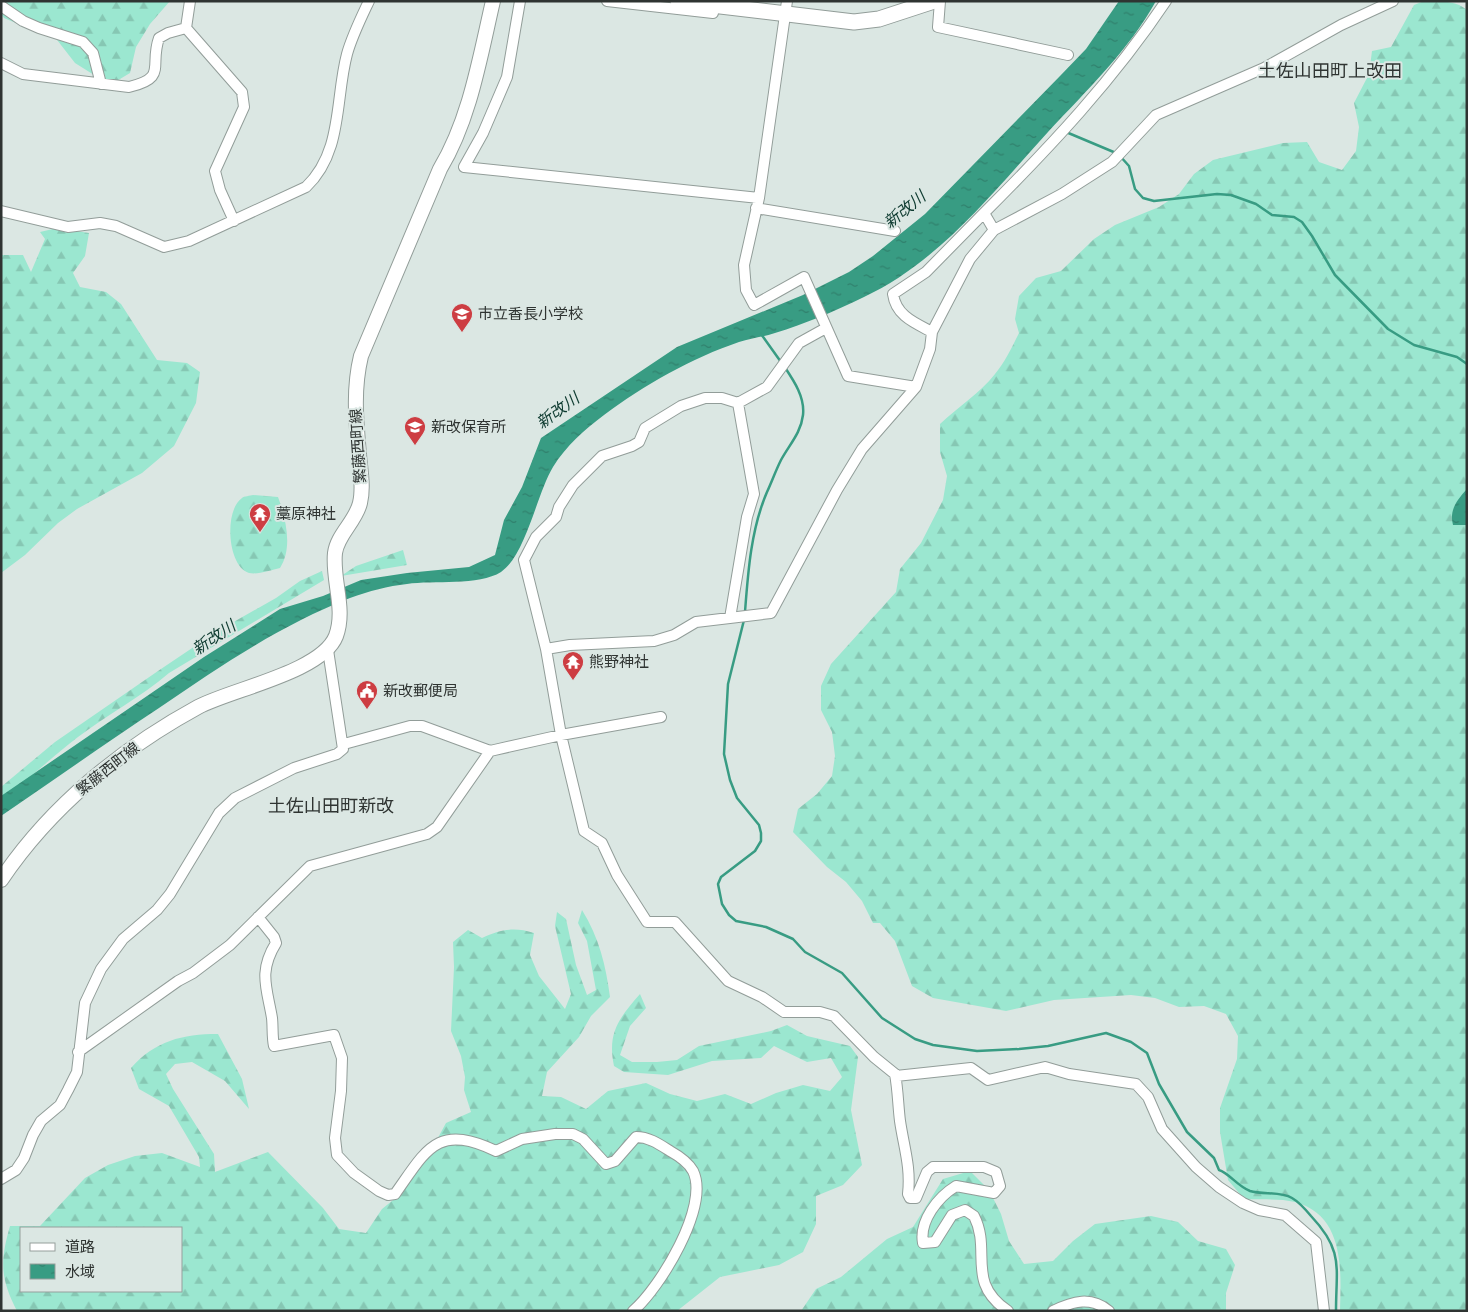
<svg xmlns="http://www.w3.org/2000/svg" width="1468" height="1312" viewBox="0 0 1468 1312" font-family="Signika,'Noto Sans JP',sans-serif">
  <defs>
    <pattern id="forest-firs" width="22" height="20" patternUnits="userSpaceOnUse" patternTransform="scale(1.25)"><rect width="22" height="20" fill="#9be7d0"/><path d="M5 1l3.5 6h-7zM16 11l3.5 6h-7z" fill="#86c7b3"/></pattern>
    <pattern id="water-ripples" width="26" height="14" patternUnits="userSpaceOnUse" patternTransform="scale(1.25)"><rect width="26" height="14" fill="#389c83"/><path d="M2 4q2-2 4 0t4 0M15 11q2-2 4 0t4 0" fill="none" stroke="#30806c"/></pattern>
  </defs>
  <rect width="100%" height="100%" fill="#dbe7e3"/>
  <path fill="url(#forest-firs)" fill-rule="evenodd" d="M1,1H170L150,24L136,47L130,73L110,85L75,63L54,36L35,31L4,18L1,14Z
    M1424,1C1440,1 1455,0 1467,10V1311H1340C1341,1270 1345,1216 1295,1202C1280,1198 1260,1200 1244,1199L1228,1180L1220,1132V1108L1237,1059L1238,1036L1226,1014L1204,1006L1179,1007L1155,998L1131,995L1054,1000L1006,1011L933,998L912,986L895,941L880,923H873L862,901L846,882L827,867L793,832L798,809L817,794L832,776L835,756L832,732L821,710V686L831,664L896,592L900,569L921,543L943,500L947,476L940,452V424C958,407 980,393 995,374C1005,362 1012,347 1019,333L1015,319L1019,296L1036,278L1061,271L1094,239L1115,225L1159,207L1179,194L1194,174L1213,160L1283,143L1307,142L1319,162L1342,170L1356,151L1359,127L1354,103L1369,74L1372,51L1391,47L1414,5Z
    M57,228L89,233L85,256L73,273L80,287L106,292L121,304L157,360L187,363L200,372L196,403L174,446L142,473L77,509L58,523L25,555L1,573V255H23L31,272L45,239L40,232Z
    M253,495L278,497C286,519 293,548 280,568C271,570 258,575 249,573C227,566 224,510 242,498C244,496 250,496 253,495Z
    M403,550L407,565L341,576L356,566Z
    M322,571L324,580L169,673C141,697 108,714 78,737C52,757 28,780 1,800V787L55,742L158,671L216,632L276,598L300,581Z
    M582,910C599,937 606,966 610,997L591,1016L579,1037L547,1072L542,1096L561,1097L586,1109L608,1091L646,1083L670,1094L697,1101L725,1094L751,1104L776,1093L803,1085L830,1091L842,1077L831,1058L807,1062L774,1046L761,1058L712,1061L668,1075L624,1072L614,1066C607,1033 619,1018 640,994L646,1008L630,1026L620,1055L632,1062H657L677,1060L699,1046L771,1031L787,1025L807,1036L850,1046L858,1057L851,1110L862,1165L843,1185L816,1196V1224L803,1252L779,1265L720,1277L677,1311H17C0,1278 0,1261 10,1226H40L85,1178L108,1165L135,1156L162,1153L200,1167L199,1157L169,1106L139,1089L131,1068C155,1041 182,1034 218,1034L242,1079L249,1109L225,1081L192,1062L175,1064L166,1074L173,1089L214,1154L215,1172L268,1152L323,1208L339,1229L366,1233L382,1209L403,1192L410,1164L433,1147L446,1123L471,1112L464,1090L465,1077L461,1056L451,1031L454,967L453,942L468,930L482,938C501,929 515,927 534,933L530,955L539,976L565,1009L571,994L555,926L557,912L566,919L576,965L587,995L596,990L587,941L578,923ZM21,1228H181V1291H21Z
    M970,1171L989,1190L1001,1214L1009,1241L1024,1264L1053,1261L1073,1241L1095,1224L1151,1216L1178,1222L1198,1241L1226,1249L1235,1265L1226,1293V1311H801L816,1289L841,1277L887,1239L913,1227L943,1179Z"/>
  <path fill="url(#water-ripples)" d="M1119,1H1156C1129,50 1086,91 1048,132C993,192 939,262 864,297C835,311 805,324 775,333C763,337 751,338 739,342C692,358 644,385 604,415C584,430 566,446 553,467C537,493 526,555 501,572C479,586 433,580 407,584C388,586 369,591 350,598C281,625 220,666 159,708C106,743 54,780 1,816V796L204,657L280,609L323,596L361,580L407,573L469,567L495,555L504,520L522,487L541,438L677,347L803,295L849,272L873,256L925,214L1060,76L1086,49Z
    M1467,489V525H1453C1449,510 1457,500 1467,489Z"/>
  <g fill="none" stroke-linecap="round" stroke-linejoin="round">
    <path stroke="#389c83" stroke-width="2.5" d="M1066,132L1116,153
      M1120,156L1129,166L1135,189L1143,198L1154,201L1217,194L1231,195L1256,204L1272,215L1294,217L1302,222L1312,236L1335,275L1388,329L1414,345L1457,357L1467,364
      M761,334L781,362
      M745,612C748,572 751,529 767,492C772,481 776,470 781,460C789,445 801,433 803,415C805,397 794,381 784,366
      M744,620L728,684L724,754L730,780L737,798L759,825L761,833V841L755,851L721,877L718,884L722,904L729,915L736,921L766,927L793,939L805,952L842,973L882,1018L915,1039L933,1045L977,1051L1019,1049L1048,1046L1106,1033L1131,1042L1147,1053L1159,1084L1187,1132L1214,1158L1219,1170C1229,1173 1237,1186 1250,1191C1263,1195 1280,1191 1292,1198C1299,1202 1306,1210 1311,1216C1344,1251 1336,1267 1336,1311"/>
    <g stroke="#929d99" stroke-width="12">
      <path id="minor" d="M520,1L507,77L483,133L464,167L759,198
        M607,1L713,13
        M787,1L759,198L744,265L746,290L754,305L804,277L848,376L916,387
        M940,1L938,27L1068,55
        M1,6L23,21L39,28L83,42L93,53L101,84
        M186,28L242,92L244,107L215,171L220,190L234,221
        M186,28L190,1
        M1,63L23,74L129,87C168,78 149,66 159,38L168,33L186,28
        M756,208L895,231
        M1,211L68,227L100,223L116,226L164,247L189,241L306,187C343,152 335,99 347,54C352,36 361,18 369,1
        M994,230L984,213C1051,146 1114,79 1166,1
        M826,328L799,343L767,387L738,403L722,398H705L681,406L645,428L639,442L632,446L602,456L573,485L559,507L556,517L536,537L524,560L546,649L561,735L584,831L602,843L617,875L647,922H675L728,981L762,997L784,1012H820L834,1016L874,1057L895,1074C898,1090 898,1105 900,1121C904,1148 911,1167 908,1194L910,1198H916L927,1172L933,1167H984L996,1172L1000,1186L994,1193L956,1186C938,1197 919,1221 923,1243L935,1242L952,1215L965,1210L974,1216C992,1251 965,1282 1008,1311
        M932,332C915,323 896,316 893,294L926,272L984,213
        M730,618L747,517L754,494L738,403
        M546,649L570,645L654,641L674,635L696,622L771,613L837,490L862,449L916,387L930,349L932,332L970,259L994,230L1062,194L1112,162L1156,115L1264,68L1341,25L1393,1
        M344,744L410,726H422L490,751
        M258,917L274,937L276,943C258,972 267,988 272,1018C273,1027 272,1037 274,1046L334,1035L342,1058L341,1091L335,1138L337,1155L354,1173L379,1191L388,1195L395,1194C427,1149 437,1123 496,1151L522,1139L555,1134H573L583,1139L606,1164L615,1161L636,1137C649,1137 659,1144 670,1151C679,1156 688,1162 693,1171C710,1206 660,1288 633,1311
        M78,1052L178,981L193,973L230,945L310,866L427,834L437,827L490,751L561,735L661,717
        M896,1076L971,1068L988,1080L1045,1067L1069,1074L1136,1084L1148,1097L1162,1129L1196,1167L1219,1187L1243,1203L1259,1210L1285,1215L1316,1242L1324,1311
        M1,1179L16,1170L24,1158L33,1135L41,1121L60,1105L68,1090L77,1072L85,1003L101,969L123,939L157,910L170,894L219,813L235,798L294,768L337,754L343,749L328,650
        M1053,1311C1073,1301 1091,1296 1109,1311"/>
    </g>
    <g stroke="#929d99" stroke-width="16">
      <path id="secondary" d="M1,880C50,807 121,749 198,707C232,689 322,672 336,636C346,609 332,580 335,553C337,535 356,521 360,503C364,487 360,469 359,454C356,420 353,389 361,356L440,169C470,119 480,57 493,1"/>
    </g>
    <g stroke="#929d99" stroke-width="17">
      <path id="primary" d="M678,1L854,22L879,19L934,1"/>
    </g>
    <use href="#minor" stroke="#fff" stroke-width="10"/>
    <use href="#secondary" stroke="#fff" stroke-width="14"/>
    <use href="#primary" stroke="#fff" stroke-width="15"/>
  </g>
  <defs>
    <g id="school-pin" transform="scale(1.125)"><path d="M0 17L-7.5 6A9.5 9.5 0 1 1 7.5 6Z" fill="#cd3d42" stroke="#dbe7e3"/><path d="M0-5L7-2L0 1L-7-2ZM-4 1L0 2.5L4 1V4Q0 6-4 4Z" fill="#fff"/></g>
    <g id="temple-pin" transform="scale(1.125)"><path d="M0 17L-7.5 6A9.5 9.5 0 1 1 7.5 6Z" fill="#cd3d42" stroke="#dbe7e3"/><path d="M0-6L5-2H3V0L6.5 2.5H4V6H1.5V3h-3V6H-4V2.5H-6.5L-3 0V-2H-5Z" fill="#fff"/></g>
    <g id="civic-pin" transform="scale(1.125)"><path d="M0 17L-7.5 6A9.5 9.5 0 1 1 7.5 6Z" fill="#cd3d42" stroke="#dbe7e3"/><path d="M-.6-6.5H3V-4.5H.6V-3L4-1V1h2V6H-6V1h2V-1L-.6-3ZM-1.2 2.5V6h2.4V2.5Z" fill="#fff"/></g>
  </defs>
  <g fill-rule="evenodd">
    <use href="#school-pin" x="462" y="314"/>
    <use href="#school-pin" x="415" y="427"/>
    <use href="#temple-pin" x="260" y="514"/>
    <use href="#temple-pin" x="573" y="662"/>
    <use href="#civic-pin" x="367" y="691"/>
  </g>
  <g text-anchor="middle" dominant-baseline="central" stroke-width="4" stroke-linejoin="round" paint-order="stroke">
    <g font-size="15" fill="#2f3432" stroke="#dbe7e3" text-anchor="start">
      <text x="478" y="314">市立香長小学校</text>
      <text x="431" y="427">新改保育所</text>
      <text x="276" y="514">藁原神社</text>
      <text x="589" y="662">熊野神社</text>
      <text x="383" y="691">新改郵便局</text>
    </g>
    <g font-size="15" fill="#2f3432" stroke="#dbe7e3">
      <text transform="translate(358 446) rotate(-94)">繁藤西町線</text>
      <text transform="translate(108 769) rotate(-38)">繁藤西町線</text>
    </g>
    <g font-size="16" font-style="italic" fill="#0e3b30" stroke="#dbe7e3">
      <text transform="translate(905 210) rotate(-39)">新改川</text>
      <text transform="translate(558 411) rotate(-36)">新改川</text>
      <text transform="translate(214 638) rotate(-34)">新改川</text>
    </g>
    <g font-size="18" fill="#2f3432" stroke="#dbe7e3">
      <text x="1330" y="71">土佐山田町上改田</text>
      <text x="331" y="806">土佐山田町新改</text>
    </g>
  </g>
  <rect width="1468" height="1312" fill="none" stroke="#2f3432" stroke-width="5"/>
  <rect x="20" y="1227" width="162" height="65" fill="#dbe7e3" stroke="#969f9c"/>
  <rect x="30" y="1243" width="25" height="8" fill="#ffffff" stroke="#969f9c"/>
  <text x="65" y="1252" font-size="15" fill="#2f3432">道路</text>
  <rect x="30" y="1264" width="25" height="15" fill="url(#water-ripples)" stroke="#969f9c"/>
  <text x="65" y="1277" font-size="15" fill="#2f3432">水域</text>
</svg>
